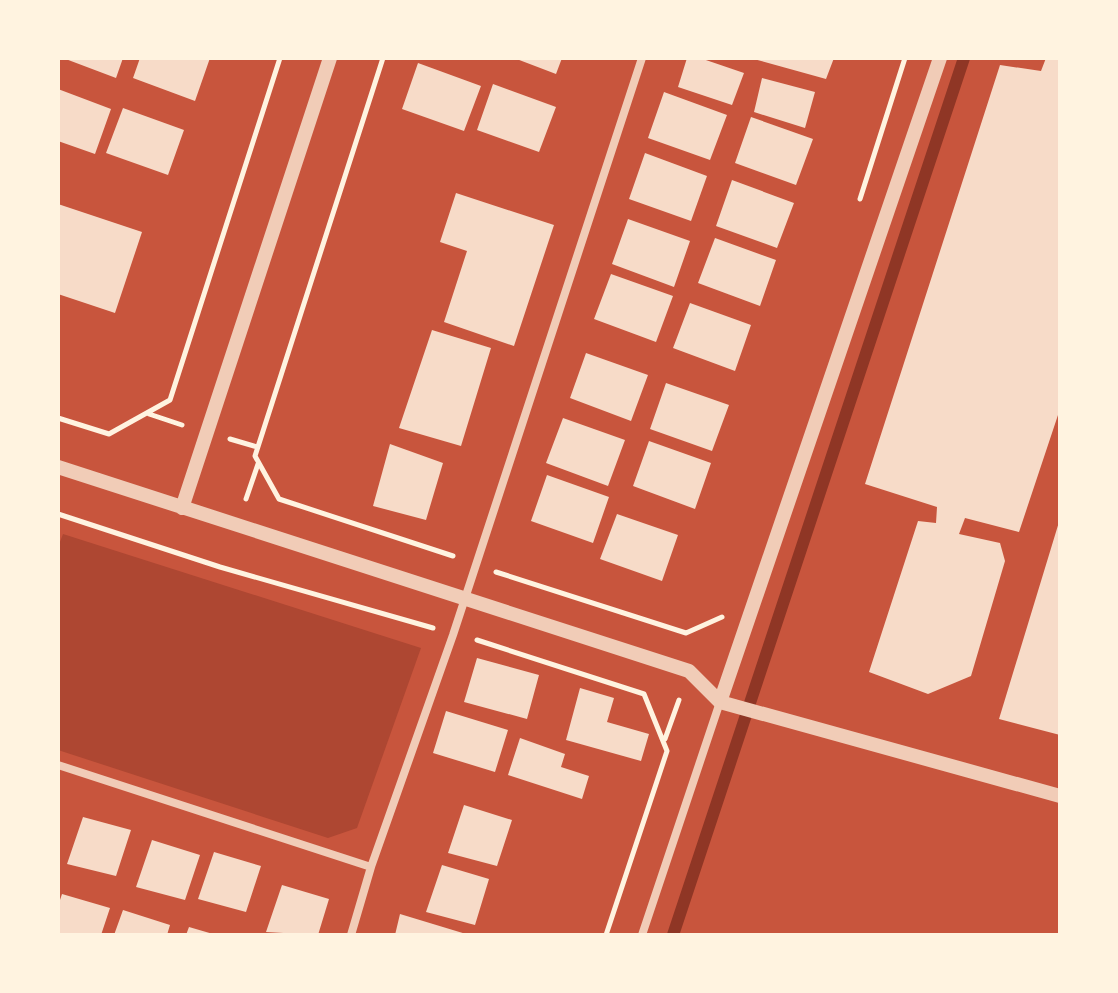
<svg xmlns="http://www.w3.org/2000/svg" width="1118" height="993" viewBox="0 0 1118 993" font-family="'Noto Serif',serif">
  <rect width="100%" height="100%" fill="#c8553d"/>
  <path fill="#ae4732" d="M63,534L421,648L357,828L328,838L58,750V547Z"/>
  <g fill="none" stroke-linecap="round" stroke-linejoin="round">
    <path stroke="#8f3625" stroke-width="12" d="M673,935L964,58"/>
  </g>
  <path fill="#f7dbc8" d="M63,58H123L116,78Z
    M140,58H210L195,101L133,78Z
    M514,58H562L556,74Z
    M687,58H700L744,73L732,105L678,87Z
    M750,58H834L826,79Z
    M1046,58H1060V409L1019,532L965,518L959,534L1000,543L1005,561L971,676L928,694L869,672L918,521L936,523L937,507L865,484L1000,65L1041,71Z
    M418,63L481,86L464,131L402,109Z
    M762,78L815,92L805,128L754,112Z
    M493,84L556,107L539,152L477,130Z
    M58,89L111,109L95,154L58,141Z
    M664,92L727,115L710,160L648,138Z
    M123,108L184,130L168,175L106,153Z
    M751,117L813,139L796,185L735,163Z
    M645,153L707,176L691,221L629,199Z
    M732,180L794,203L777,248L716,226Z
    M456,193L554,225L514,346L444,322L467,251L440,242Z
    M58,204L142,232L115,313L58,294Z
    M628,219L690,241L674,287L612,264Z
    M715,238L776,260L760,306L698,283Z
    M611,274L673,296L656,342L594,319Z
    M690,303L751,325L735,371L673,348Z
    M432,330L491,348L461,446L399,428Z
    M586,353L648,375L631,421L570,398Z
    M666,383L729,405L712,451L650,429Z
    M563,418L625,440L608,486L546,463Z
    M649,441L711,463L695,509L633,486Z
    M390,444L443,463L426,520L373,506Z
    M547,475L609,497L593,543L531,521Z
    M617,514L678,535L662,581L600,559Z
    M1059,522H1060V735L999,719Z
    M477,658L539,675L527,719L464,702Z
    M580,688L614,698L607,722L649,734L641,761L566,740Z
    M446,711L508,730L495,772L433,753Z
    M520,738L565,754L561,767L589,776L582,799L508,775Z
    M464,805L512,820L497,866L448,853Z
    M83,817L131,830L116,876L67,864Z
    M152,840L200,855L185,900L136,887Z
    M214,852L261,866L246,912L198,899Z
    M442,865L489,879L475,925L426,912Z
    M282,885L329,899L318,935L266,932Z
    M62,894L110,908L101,935H58V906Z
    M123,910L170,925L167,935H114Z
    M400,914L466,934V935H395Z
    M189,927L213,934V935H186Z"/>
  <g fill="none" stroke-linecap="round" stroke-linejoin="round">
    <path stroke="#fff3e0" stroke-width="5" d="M383,58L255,456L279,499L453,556
      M860,199L905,58
      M149,414L182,425
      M58,418L109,434L170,400L280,58
      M230,439L257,447
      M246,499L258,464
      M58,514L220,567L433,628
      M496,572L686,633L722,617
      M477,640L644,694L667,751L606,935
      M665,739L679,700"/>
    <path stroke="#f1ccb7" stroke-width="8" d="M58,765L371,867L351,935
      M371,867L453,635L642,58
      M642,935L720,702"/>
    <path stroke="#f1ccb7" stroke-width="14" d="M58,467L689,671L720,702L1060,796
      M182,508L330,58
      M720,702L940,58"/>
  </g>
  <rect width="1118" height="993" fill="none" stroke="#fff3e0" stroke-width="120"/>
</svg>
